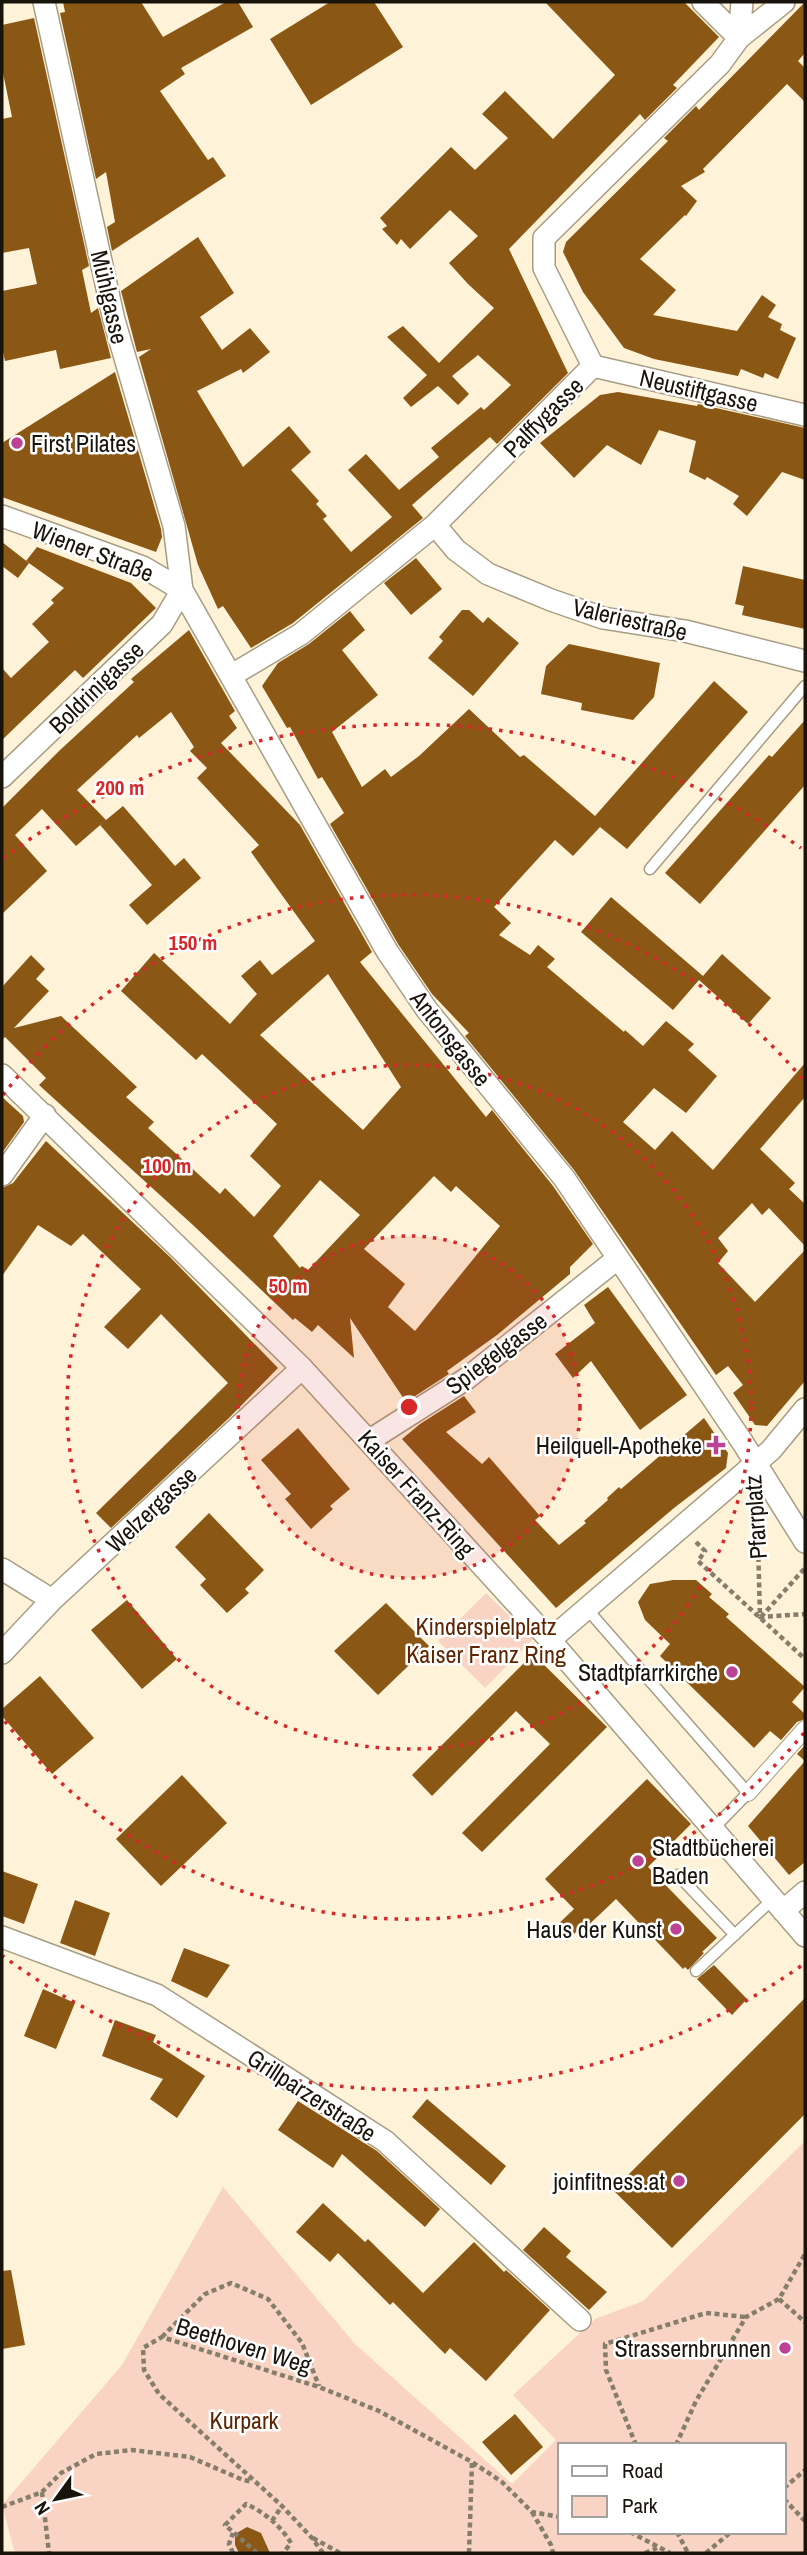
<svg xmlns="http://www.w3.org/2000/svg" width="807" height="2555" viewBox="0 0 807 2555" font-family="'Archivo Narrow',sans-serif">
  <rect width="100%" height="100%" fill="#fef3d8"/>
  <path fill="#f9d4c4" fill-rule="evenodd" d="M486,1593L533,1639L485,1688L438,1641Z
    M805,2141V2553H15L2,2505L122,2365L223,2187L355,2344L512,2484L556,2440L513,2395L595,2319L643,2301ZM560,2445H784V2532H560Z"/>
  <path fill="#8b5715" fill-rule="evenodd" d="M63,2H141L163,37L226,2H238L253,27L181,68L185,74L160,91L208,160L213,157L226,176L112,251L107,227L115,222L106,172L96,179L60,13L65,12Z
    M330,2H374L403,47L311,105L270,39Z
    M545,2H684L719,37L673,85L677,88L645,120L640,114L509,249L568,373L497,444L490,437L412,505L423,518L293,623L251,648L223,606L218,609L198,565L139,357L151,349L137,352L121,291L198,237L234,293L200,317L222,350L250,328L270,352L243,373L241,369L197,391L243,467L289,426L311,452L291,470L319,501L316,504L327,516L323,519L351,552L392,517L348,470L366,454L399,490L439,457L431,448L481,407L484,410L511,385L478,355L452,376L469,394L458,405L438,386L411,407L403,398L427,375L387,337L403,326L439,363L494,308L468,284L449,263L478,236L450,210L410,249L401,239L397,245L382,229L387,226L380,218L451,147L475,170L508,138L482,114L505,91L553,139L615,75Z
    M805,2V53L798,61L805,68V102L787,84L703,169L705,172L681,186L697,201L686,216L685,215L640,259L676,290L653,315L737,331L762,295L776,305L768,317L782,324L780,330L796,338L778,379L765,373L763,378L741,369L738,376L654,359L624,348L583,292L563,252L566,242L668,141L664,138L696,106L699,110Z
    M34,18L89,266L82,270L91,313L98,308L111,358L60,369L56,350L5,361L2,347V291L37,284L29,248L2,253V119L12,117L2,68V25Z
    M115,372L161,529L162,537L156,552L2,497V443Z
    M618,392L697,406L698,404L805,428V480L782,472L747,516L733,504L739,496L707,477L705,480L689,472L696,441L659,430L641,465L607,445L574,478L540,443L600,395Z
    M2,542L29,563L18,578L2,566Z
    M37,547L131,583L156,608L83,678L75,670L2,740V668L11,678L49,642L32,624L54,603L51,600L64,588L26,561Z
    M416,558L442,589L411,615L384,583Z
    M743,566L805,580V629L742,615L744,606L735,604Z
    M462,610H469L483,623L488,617L519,643L473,696L428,658L443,641L439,637Z
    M350,611L365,630L342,650L378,695L332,732L362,787L385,769L391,777L419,756L469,709L520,757L524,755L595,816L714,681L748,712L627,849L600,827L573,856L555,840L494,907L511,923L499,935L530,955L538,945L555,959L547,967L624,1032L625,1030L643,1046L666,1021L694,1044L688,1050L717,1076L686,1113L654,1088L623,1122L655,1150L672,1131L713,1170L805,1063V1097L760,1149L795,1183L789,1189L805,1204V1246L769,1208L762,1215L752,1203L718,1238L728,1251L718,1263L755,1302L805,1250V1381L767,1426L755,1425L733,1393L743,1385L728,1366L716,1375L574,1170L465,1036L469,1033L432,994L398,944L330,824L344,813L322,777L318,779L290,727L287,728L262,686L278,663L309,644Z
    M189,630L235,711L229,716L237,728L221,743L300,825L372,952L360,962L486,1117L492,1110L553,1186L593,1244L570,1267V1274L497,1335L447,1371L449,1374L406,1402L350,1318L354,1358L318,1325L312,1332L295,1318L293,1320L194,1226L39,1085L46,1078L5,1037L2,1040V987L31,955L45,969L36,979L49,991L14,1028L61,1016L137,1087L126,1097L154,1122L148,1128L220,1194L225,1188L254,1217L281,1186L250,1156L277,1124L202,1054L196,1060L121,991L154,953L230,1024L257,994L241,976L260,960L272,975L315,941L251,852L259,845L197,778L207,768L190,751L194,747L171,712L139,738L137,735L77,790L106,820L76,846L42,809L15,835L47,871L2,914V808L59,751L134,682L131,679ZM328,974L401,1087L363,1130L260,1035ZM434,1176L451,1192L456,1186L500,1226L415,1331L388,1307L405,1284L364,1249ZM320,1180L360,1215L308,1270L302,1266L300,1268L273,1236Z
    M569,644L660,663L654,697L633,720L581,710L582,703L541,694L546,666Z
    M805,720V785L700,904L665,873L769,755L772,757Z
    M123,806L175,866L184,858L201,878L147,925L129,905L152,885L100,825Z
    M611,897L703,976L722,954L771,998L748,1024L699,980L673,1010L581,932Z
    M2,1097L23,1116L24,1122L2,1153Z
    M46,1141L170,1257L278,1368L229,1418L111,1528L96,1513L228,1383L161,1314L128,1349L104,1327L141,1289L83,1234L71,1246L38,1225L2,1276V1188L13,1183Z
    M608,1287L687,1395L640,1430L591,1361L573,1378L555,1354L595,1323L584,1305Z
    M464,1396L476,1412L446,1432L482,1464L489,1457L540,1516L535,1520L559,1545L586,1523L584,1521L608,1500L607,1498L619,1487L621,1489L704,1418L728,1453L726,1468L674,1508L556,1608L402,1439L420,1424Z
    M298,1428L350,1489L330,1506L333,1509L311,1529L285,1499L291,1494L261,1460Z
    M209,1513L264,1570L245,1589L249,1593L227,1613L200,1585L206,1579L175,1547Z
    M673,1580H696L712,1594L709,1597L729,1614L726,1617L805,1687L792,1702L805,1714V1719L797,1722L781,1740L770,1731L754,1748L660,1656L670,1644L645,1620L638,1602L650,1584Z
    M127,1600L177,1659L142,1689L91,1630Z
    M386,1603L429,1646L378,1695L334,1651Z
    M533,1654L607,1727L482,1852L462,1833L550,1744L516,1711L432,1796L412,1775Z
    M40,1676L94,1738L52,1774L2,1716V1709Z
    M805,1745V1862L789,1875L748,1826L805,1761L797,1754Z
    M182,1775L227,1823L161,1886L116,1839Z
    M647,1779L691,1824L648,1867L717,1938L702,1952L704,1953L688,1970L685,1967L683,1969L616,1899L578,1935L576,1932L567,1941L554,1928L574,1909L545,1879Z
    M2,1871L38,1884L24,1924L2,1916Z
    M75,1900L110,1913L95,1956L60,1943Z
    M184,1948L230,1965L207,1998L171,1981Z
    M714,1965L747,1999L732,2015L697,1979Z
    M43,1989L75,2003L56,2049L24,2036Z
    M805,1998V2114L672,2248L613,2190Z
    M115,2020L156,2035L153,2042L205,2076L177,2118L150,2099L163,2079L102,2056Z
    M427,2099L506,2166L491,2185L412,2117Z
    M298,2101L377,2151L440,2209L425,2227L342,2154L333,2168L278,2130Z
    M323,2203L365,2242L368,2239L423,2293L474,2242L504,2272L506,2270L550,2310L486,2381L450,2348L445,2354L393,2302L390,2305L338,2253L330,2262L296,2232Z
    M544,2227L571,2251L566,2257L607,2292L589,2310L523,2250Z
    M11,2270L25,2345L2,2349V2271Z
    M515,2414L543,2447L511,2475L482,2442Z
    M247,2527L261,2533L270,2553H239L235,2545V2534Z"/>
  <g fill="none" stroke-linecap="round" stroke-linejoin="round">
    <g stroke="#a79d84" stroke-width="13">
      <path id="service" d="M650,869L805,686
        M587,1609L748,1793L713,1829
        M678,1875L735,1935
        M696,1971L773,1899"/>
    </g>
    <g stroke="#a79d84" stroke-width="18">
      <path id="pedestrian" d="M748,1793L805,1729"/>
    </g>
    <g stroke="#a79d84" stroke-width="24">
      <path id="minor" d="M44,2L114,320L174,526L182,590L387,951L427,1010L564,1178L743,1443L805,1542
        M703,2L739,38L784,2
        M593,366L805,415
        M2,516L143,567L182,590
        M435,525L456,550L488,574L551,600L603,618L685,631L805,661
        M232,675L301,634L435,525L593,366L544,268V238L720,64L739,38L742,2
        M2,777L162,624L182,590
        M2,1075L302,1368L550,1640L805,1936
        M2,1175L45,1115
        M370,1440L466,1379L617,1259
        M2,1569L52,1600
        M550,1640L771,1450L805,1409
        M2,1653L52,1600L302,1368
        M783,1911L805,1892
        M2,1937L157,1995L385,2141L580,2320"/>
    </g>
    <path stroke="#857e6c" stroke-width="4.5" stroke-dasharray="5 3.5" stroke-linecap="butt" d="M757,1506L760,1617L805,1614
      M696,1542L705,1551L698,1561L805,1659
      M761,1617L805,1568
      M779,2299L805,2322
      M162,2337L205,2294L231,2283L268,2299L302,2343L319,2386
      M636,2445L606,2370L605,2344L706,2313L746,2317
      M676,2445L696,2401L746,2317L779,2299L805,2254
      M784,2488L805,2470
      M42,2492L49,2553
      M784,2499L805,2521
      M2,2507L42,2492L61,2473L96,2454L132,2450L190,2457L243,2480L253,2482
      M532,2512L551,2545L553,2553
      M272,2521L282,2506
      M630,2532L670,2553
      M677,2532L688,2553
      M313,2538L340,2553
      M233,2553L229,2544L233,2533
      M257,2553L225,2525L246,2504C264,2512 281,2526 291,2543L283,2553
      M323,2553L312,2538L282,2506L159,2394L144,2370L143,2348L162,2337L319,2387L379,2411L472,2462L502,2482L532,2512L560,2517
      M469,2553L472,2462
      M645,2553L657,2548
      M706,2553L731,2532"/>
    <use href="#service" stroke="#fff" stroke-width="10"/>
    <use href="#pedestrian" stroke="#fff" stroke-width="16"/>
    <use href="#minor" stroke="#fff" stroke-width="21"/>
  </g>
  <circle cx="409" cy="1407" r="171" fill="#d62828" fill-opacity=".12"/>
  <g fill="none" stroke="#d62828" stroke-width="3.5" stroke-dasharray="3.5 7">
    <circle cx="409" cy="1407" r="171"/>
    <circle cx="409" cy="1407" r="342"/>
    <path d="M804 1733A512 512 0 0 1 3 1719M3 1095A512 512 0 0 1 804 1081"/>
    <path d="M801 1966A683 683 0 0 1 3 1956M3 858A683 683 0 0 1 801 848"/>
  </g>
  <g fill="#bc4295" stroke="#fff" stroke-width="2.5">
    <circle cx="17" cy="443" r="7"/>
    <path d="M712.5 1434.5h7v7h7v7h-7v7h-7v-7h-7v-7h7z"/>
    <circle cx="732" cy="1672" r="7"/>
    <circle cx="638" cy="1861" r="7"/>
    <circle cx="676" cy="1929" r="7"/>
    <circle cx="679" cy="2181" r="7"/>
    <circle cx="785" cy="2348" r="7"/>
  </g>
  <g text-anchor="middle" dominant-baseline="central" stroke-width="5" stroke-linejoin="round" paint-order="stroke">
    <g font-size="24" fill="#18140b" stroke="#fff">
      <text transform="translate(110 297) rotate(77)">Mühlgasse</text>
      <text transform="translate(699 390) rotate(13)">Neustiftgasse</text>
      <text transform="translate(543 417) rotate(-45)">Palffygasse</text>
      <text transform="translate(93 551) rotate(21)">Wiener Straße</text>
      <text transform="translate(630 619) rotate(13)">Valeriestraße</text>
      <text transform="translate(96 687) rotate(-44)">Boldrinigasse</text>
      <text transform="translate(451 1038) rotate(52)">Antonsgasse</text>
      <text transform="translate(496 1353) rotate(-37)">Spiegelgasse</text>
      <text transform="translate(417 1493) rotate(48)">Kaiser Franz-Ring</text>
      <text transform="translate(151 1509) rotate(-43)">Welzergasse</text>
      <text transform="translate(755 1517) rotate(-94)">Pfarrplatz</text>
      <text transform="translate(312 2095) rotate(33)">Grillparzerstraße</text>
      <text transform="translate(244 2345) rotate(17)">Beethoven Weg</text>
    </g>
    <g font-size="24" fill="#18140b" stroke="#fff" text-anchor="end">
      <text x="31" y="443" text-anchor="start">First Pilates</text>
      <text x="702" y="1445">Heilquell-Apotheke</text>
      <text x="718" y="1672">Stadtpfarrkirche</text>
      <text x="652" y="1847" text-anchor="start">Stadtbücherei<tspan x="652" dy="28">Baden</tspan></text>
      <text x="662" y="1929">Haus der Kunst</text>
      <text x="665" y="2181">joinfitness.at</text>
      <text x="771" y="2348">Strassernbrunnen</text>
    </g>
    <g font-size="24" fill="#5f2402" stroke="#fff">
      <text x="486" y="1626">Kinderspielplatz<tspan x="486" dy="28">Kaiser Franz Ring</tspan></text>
      <text x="244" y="2420">Kurpark</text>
    </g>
  </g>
  <circle cx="409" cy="1407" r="10" fill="#d62828" stroke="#fff" stroke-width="3.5"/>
  <g font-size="21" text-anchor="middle" font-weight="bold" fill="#d62828" stroke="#fff" stroke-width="5" stroke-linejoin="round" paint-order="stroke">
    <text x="120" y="795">200 m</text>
    <text x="193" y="950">150 m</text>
    <text x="167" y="1173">100 m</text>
    <text x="288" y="1293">50 m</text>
  </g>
  <rect width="807" height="2555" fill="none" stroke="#18140b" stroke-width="7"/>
  <rect x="558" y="2443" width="228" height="91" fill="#ffffff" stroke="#a3a19d" stroke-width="2"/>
  <rect x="572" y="2466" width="35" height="10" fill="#ffffff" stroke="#a3a19d" stroke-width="2"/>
  <text x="622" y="2478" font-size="21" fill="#18140b">Road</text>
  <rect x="572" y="2496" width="35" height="21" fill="#f9d4c4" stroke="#a3a19d" stroke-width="2"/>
  <text x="622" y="2513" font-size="21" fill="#18140b">Park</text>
  <g transform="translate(56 2499) rotate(237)" stroke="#ffffff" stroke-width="5" paint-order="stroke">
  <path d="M0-5L12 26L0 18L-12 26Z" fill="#18140b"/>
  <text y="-10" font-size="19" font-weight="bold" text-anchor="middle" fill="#18140b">N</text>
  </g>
</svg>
